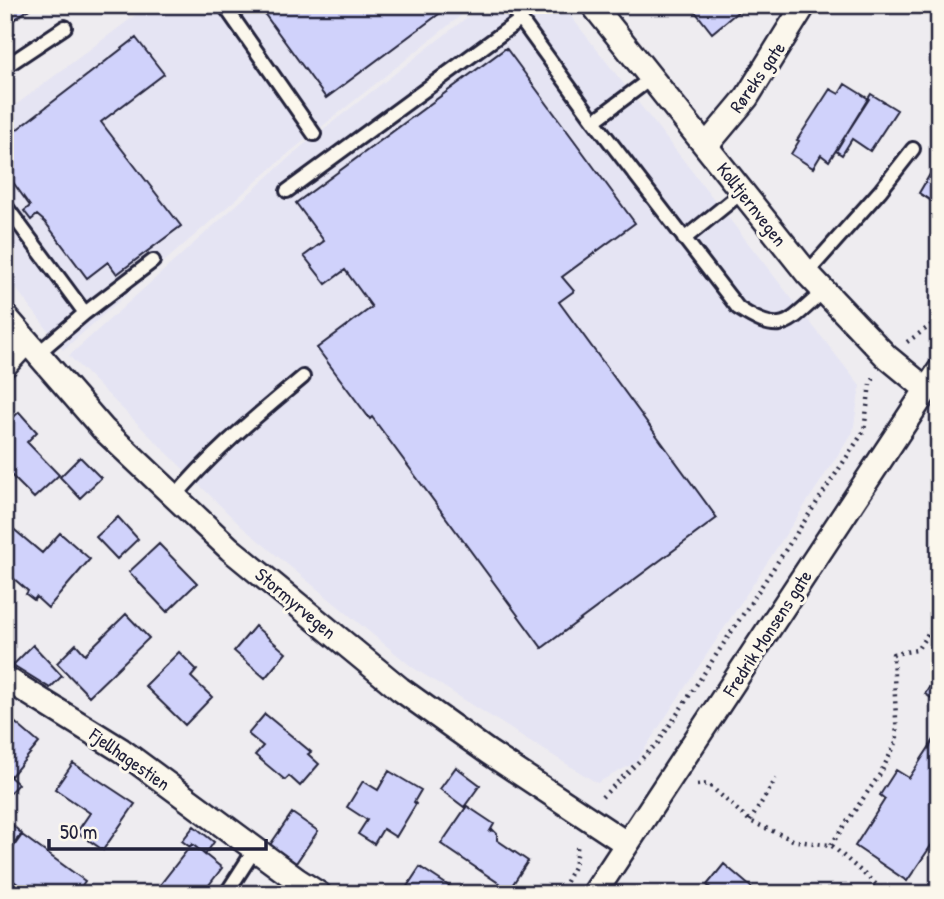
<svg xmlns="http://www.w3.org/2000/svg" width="944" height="899" viewBox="0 0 944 899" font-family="'Patrick Hand',sans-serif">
  <rect width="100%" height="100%" fill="#eeecf0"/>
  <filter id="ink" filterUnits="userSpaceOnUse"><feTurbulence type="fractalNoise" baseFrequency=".0143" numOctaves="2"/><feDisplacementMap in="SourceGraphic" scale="14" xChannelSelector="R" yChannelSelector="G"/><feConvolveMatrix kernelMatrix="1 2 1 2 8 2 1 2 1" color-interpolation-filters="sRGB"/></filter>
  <g filter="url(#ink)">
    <path fill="#e5e4f3" d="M149,5H474L290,152L63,350L5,274V113Z
      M483,5H562L860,386L853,432L636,762L597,783L412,667L242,527L69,356L302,146Z"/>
    <path fill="#d0d2fb" stroke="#22223b" stroke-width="2" d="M5,5H35L5,26Z
      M258,5H451L326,98Z
      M690,5H746L712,33Z
      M136,38L164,74L101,122L181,226L117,274L108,262L87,278L45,222L37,215L31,220L24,211L30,206L5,171V128L11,134Z
      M506,48L635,223L562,277L574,291L559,302L717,518L542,648L372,417L370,419L317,348L372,307L345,270L326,284L304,256L324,241L296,203Z
      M845,84L869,99L829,161L821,155L813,168L791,154L799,141L797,140L830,89L839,94Z
      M871,94L897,110L870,151L852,139L842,155L836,151Z
      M939,159V206L919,193Z
      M19,412L37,432L27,442L59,475L34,498L5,469V425Z
      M80,457L101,478L80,498L60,477Z
      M118,517L138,539L117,559L96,537Z
      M10,526L42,553L60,533L90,559L48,608L36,597L34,600L26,594L28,591L5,571V532Z
      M159,544L197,583L167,612L129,572Z
      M126,614L149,638L89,696L57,663L76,644L85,654Z
      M255,626L286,653L265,678L234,651Z
      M33,645L62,676L50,688L13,665Z
      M179,652L197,670L191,677L212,697L185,725L145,686Z
      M937,675L939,676V703L925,694Z
      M5,714L39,743L11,776L5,771Z
      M265,714L311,752L308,754L319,764L300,786L289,776L285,780L255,755L263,746L248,734Z
      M939,732V834L907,881L855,846L885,799L880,795L896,770L909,778Z
      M73,763L135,804L103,850L77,832L90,813L55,789Z
      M456,767L480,785L464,807L440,789Z
      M389,771L421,790L414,802L416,804L396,837L383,829L374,844L358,834L367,820L347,807L363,781L378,790Z
      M7,774L18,784L5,798V776Z
      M467,806L494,824L490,831L493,830L497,834V840L528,861L509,890L441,844Z
      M292,813L318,831L296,863L270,845Z
      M5,818L22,834L5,852Z
      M194,826L214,842L205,855L192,844L190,847L182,841Z
      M22,835L85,881L76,894H32L5,875V859Z
      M192,844L222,868L202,894H153Z
      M724,864L758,893L757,894H717L707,885Z
      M420,867L461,894H409L404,891Z"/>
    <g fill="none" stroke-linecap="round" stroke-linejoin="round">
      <g stroke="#22223b" stroke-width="18">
        <path id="service" d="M224,5L314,134
          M510,5L594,121L738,308C784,338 787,323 824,291
          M5,67L65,27
          M594,121L650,79
          M287,191L520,20
          M5,205L85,313
          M684,239L742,192
          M807,273L880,191L913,149
          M37,354L85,313L153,261
          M174,498C212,452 258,415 303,377
          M226,894L255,849"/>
      </g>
      <g stroke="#22223b" stroke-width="28">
        <path id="minor" d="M593,5L807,273L886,356L926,389
          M706,146L747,97L804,5
          M5,316L103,429L230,549L400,689L488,752L627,844
          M5,365L26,342
          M5,678L121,750L297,880L319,894
          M594,894L939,371"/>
      </g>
      <path stroke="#22223b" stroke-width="4.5" stroke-dasharray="2 5" stroke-linecap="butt" d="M907,342L930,326L939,316
        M697,785L708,784L750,821L795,841L831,845L887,894
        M602,797L658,743L864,431L870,384L874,378
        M750,821L776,779
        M831,845L880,774L897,741L893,654L917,650L939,617
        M559,894L574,867L578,843"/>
      <use href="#service" stroke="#fbf7ec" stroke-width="12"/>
      <use href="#minor" stroke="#fbf7ec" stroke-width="23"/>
    </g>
  </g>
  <g text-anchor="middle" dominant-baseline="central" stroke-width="6" stroke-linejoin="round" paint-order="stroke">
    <g font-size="19" fill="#22223b" stroke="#fbf7ec">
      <text transform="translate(757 77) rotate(-55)">Røreks gate</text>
      <text transform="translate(752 204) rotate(52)">Kolltjernvegen</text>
      <text transform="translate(296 603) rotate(40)">Stormyrvegen</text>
      <text transform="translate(767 633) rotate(-57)">Fredrik Monsens gate</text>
      <text transform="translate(130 759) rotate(35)">Fjellhagestien</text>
    </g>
  </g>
  <rect width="944" height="899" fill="none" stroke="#fbf7ec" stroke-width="28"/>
  <rect x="14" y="14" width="916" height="871" fill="none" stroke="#22223b" stroke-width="2.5" filter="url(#ink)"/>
  <path d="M49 839v10h217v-10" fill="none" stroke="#22223b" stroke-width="3.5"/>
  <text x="60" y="839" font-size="21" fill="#22223b" stroke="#fbf7ec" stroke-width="5" paint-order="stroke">50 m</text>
</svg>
